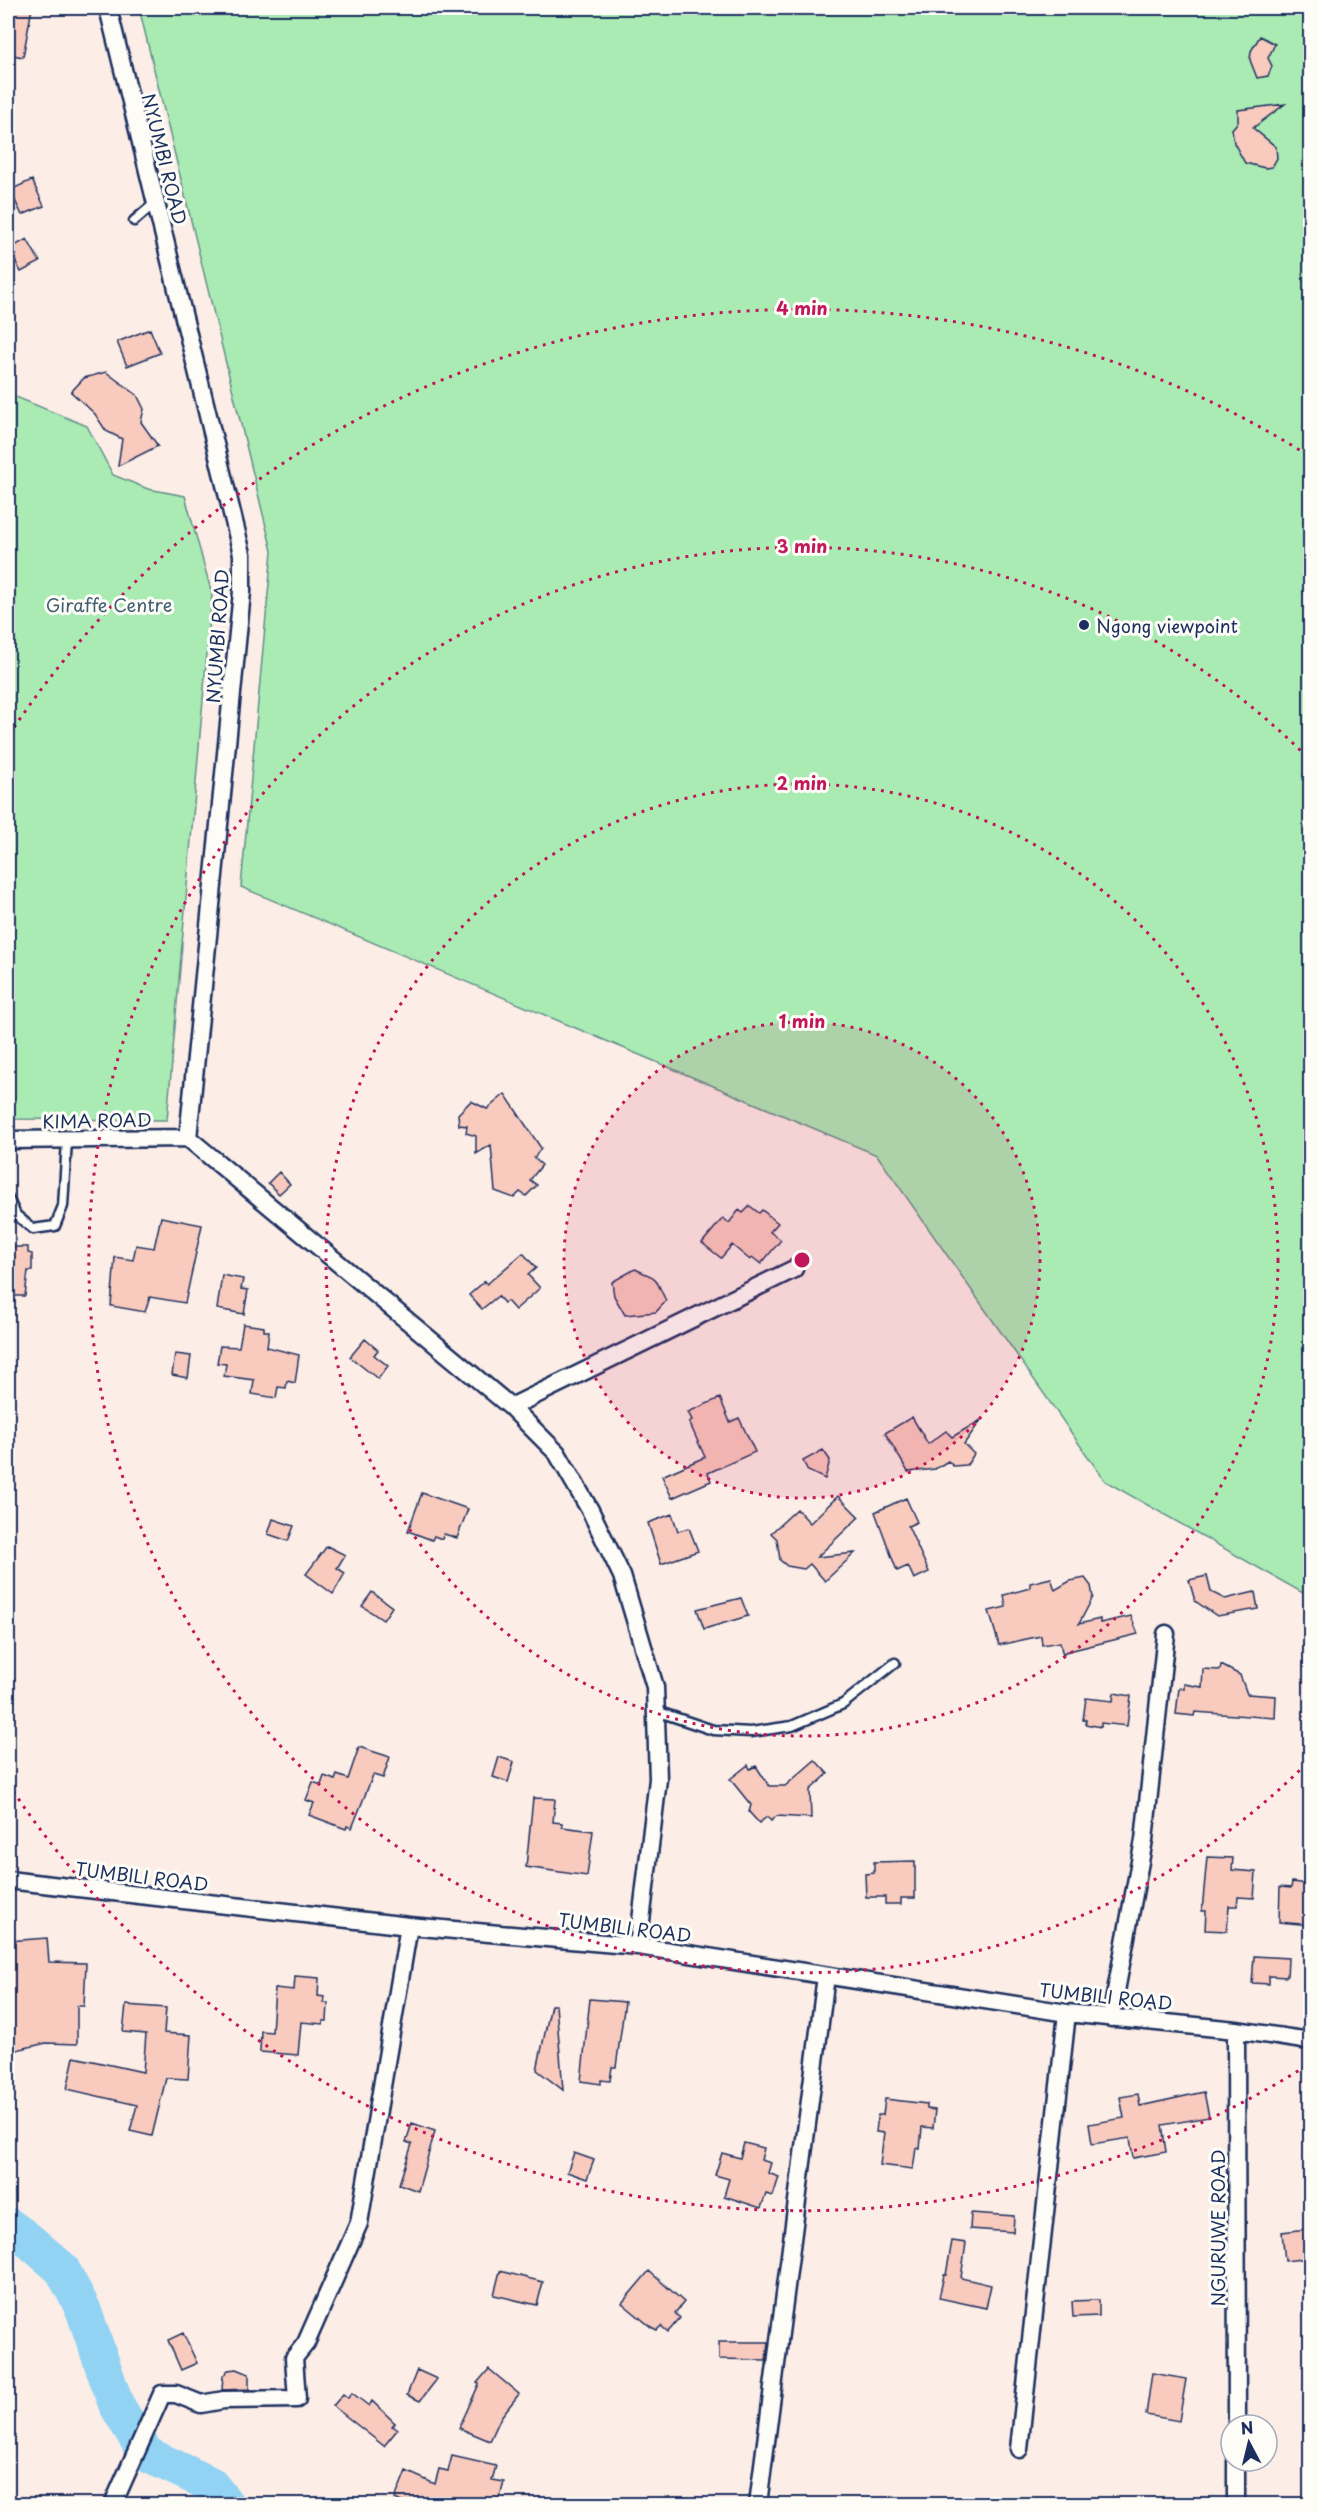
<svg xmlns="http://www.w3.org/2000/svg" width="1318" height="2512" viewBox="0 0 1318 2512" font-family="'Playpen Sans',sans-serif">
  <rect width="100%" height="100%" fill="#fcede6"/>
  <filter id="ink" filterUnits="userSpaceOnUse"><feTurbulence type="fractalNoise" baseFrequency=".0167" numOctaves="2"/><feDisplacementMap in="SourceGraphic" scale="12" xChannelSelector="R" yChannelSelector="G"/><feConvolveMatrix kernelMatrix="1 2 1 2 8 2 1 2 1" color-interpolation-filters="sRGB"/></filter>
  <g filter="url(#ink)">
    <path fill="#aaebb4" stroke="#628d89" stroke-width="1.5" d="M139,8H1310V1597L1105,1481L877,1155L241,887L272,551Z
      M8,389L11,395L87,426L113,475L148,489L185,496L212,594L167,1120L8,1119Z"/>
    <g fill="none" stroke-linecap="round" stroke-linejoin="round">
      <path stroke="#92d3f4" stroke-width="36" d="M8,2225L26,2238L62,2269L83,2309L116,2404L146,2454L210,2484L226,2504"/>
    </g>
    <path fill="#f9cabe" stroke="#1b2f5e" stroke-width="1.5" d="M13,8H32L23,57L8,54Z
      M1260,36L1275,44L1268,58L1272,66L1268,76L1257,78L1250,60L1251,51Z
      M1285,104L1253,128L1276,147L1277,158L1272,167L1265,168L1245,163L1234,143L1232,129L1238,122V110Z
      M32,180L44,206L22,215L10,190Z
      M27,239L40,262L21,272L9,249Z
      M150,329L160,353L127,366L117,342Z
      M106,372L137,395L144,409L141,422L158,446L118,466L122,439L106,431L95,414L71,392L84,378Z
      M505,1094L541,1148L534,1158L542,1165L530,1180L537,1185L526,1196L520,1192L514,1198L495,1191L491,1145L476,1154V1136L466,1133L467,1126L459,1125L458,1114L471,1101L487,1109Z
      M279,1172L290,1184L279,1194L268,1183Z
      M750,1206L759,1213L762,1210L778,1223L770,1232L781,1240L761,1264L752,1257L750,1260L732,1245L721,1258L702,1243L723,1218L729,1223L739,1210L743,1213Z
      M161,1217L202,1225L185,1303L150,1297L145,1312L111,1306L115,1257L133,1260L136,1245L154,1248Z
      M8,1247H28V1253L32,1254V1271H28L25,1296H8Z
      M523,1253L536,1268L528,1275L540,1288L515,1310L507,1301L504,1303L498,1296L482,1309L469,1295L485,1281L487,1284Z
      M635,1269L653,1277L658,1284L666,1301L656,1312L625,1315L614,1296L612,1282Z
      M222,1275L243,1279L241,1289L248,1290L244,1314L217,1309Z
      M243,1324L264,1327V1331H269L267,1347L299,1355L295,1383L287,1381L286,1388L278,1387L276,1398L252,1394L254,1380L224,1376L226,1364L217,1363L220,1346L239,1347Z
      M365,1339L378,1350L374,1355L388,1366L378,1379L350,1357Z
      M175,1354L191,1356L188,1378L172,1375Z
      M720,1398L730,1422L739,1418L755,1452L708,1473L711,1481L672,1498L662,1476L705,1457L689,1422L692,1420L688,1412Z
      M912,1417L928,1444L946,1431L952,1437L981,1420L964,1444L974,1454L967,1465L953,1466L948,1461L935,1469L908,1472L885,1433Z
      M823,1450L830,1460L825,1479L808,1471L803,1461Z
      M422,1493L468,1509L457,1538L444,1534L442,1539L434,1536L432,1540L408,1531Z
      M838,1496L859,1517L817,1557L855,1553L825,1581L810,1564L804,1569L787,1566L780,1560L777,1539L771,1533L797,1509L810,1523Z
      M906,1498L917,1522L908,1526L929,1572L914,1579L908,1566L897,1571L875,1512Z
      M672,1514L678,1531L689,1528L698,1551L661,1564L648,1523Z
      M273,1519L294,1526L288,1541L268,1534Z
      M327,1546L345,1555L337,1568L345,1573L333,1594L306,1574Z
      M1207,1576L1211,1592L1225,1599L1255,1592L1258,1609L1217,1616L1195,1601L1189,1580Z
      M1051,1578L1055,1590L1070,1581L1085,1578L1091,1586L1093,1597L1079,1624L1100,1619V1623L1131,1616L1138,1634L1065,1652L1063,1656L1060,1642L1042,1645L1041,1636L999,1645L989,1611L1006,1607L1004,1595L1030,1588V1583Z
      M372,1592L392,1607L383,1620L362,1606Z
      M741,1598L748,1616L704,1629L697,1609Z
      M1221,1665L1240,1675L1247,1694L1276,1696L1275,1718L1195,1712L1194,1716L1176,1714L1179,1688L1184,1689V1684L1202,1687L1203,1669L1220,1670Z
      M1114,1693L1131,1696L1127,1726L1101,1723V1727L1085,1724L1086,1720H1083L1086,1698L1113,1701Z
      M359,1747L390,1757L383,1778L373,1775L352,1828L347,1826L346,1829L309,1815L314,1803L306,1800L313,1782L321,1785L324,1776L335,1780L337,1775L348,1779Z
      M499,1757L514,1762L508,1782L493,1777Z
      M815,1760L828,1774L810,1790L811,1818L777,1816L771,1821L767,1817L759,1823L749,1812L751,1805L730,1779L748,1765L750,1769L756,1766L769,1786H785Z
      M533,1798L555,1799L553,1822L562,1823V1827L593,1831L587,1876L526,1867Z
      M1207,1857L1233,1858L1232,1870L1256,1872L1254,1898L1238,1897L1237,1906H1229L1227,1931L1205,1930L1206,1911H1202Z
      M915,1861V1898H901V1904H885V1897H866L865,1874L874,1873V1862Z
      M1292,1882L1309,1884L1311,1925L1279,1922L1280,1887L1291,1888Z
      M47,1938L49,1962L86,1963L84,2006H77V2044L46,2043L8,2052V1941Z
      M1254,1956L1288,1958L1287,1977L1269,1976V1984L1252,1983Z
      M295,1976L319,1978L318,1996L325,1997L324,2003H328L327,2021H323V2024L301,2022L298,2055L260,2052L261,2031L272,2032L275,1988L294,1990Z
      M590,1999L625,2002L616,2067H612L610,2081L601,2080V2084L581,2081Z
      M126,2005L166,2008L164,2033L191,2035L188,2079L166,2078L152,2136L130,2131L137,2105L67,2089L74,2057L143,2072L146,2034L123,2032Z
      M551,2005H556L563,2090L537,2070Z
      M1204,2092L1209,2117L1162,2125L1166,2152L1133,2158L1130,2138L1092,2144L1089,2124L1124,2118L1120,2097L1138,2094L1140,2106Z
      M885,2099L927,2104V2109L935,2110L933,2128L922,2127L920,2149L916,2148L913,2169L880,2165L884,2133L876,2132L878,2115H883Z
      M412,2123L435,2131L418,2191L399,2184L412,2144L406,2142Z
      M744,2143L764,2148L761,2160L771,2163L768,2173L779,2177L773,2196L766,2194L761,2208L724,2196L729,2179L715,2175L722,2153L740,2158Z
      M574,2153L594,2160L587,2179L567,2172Z
      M971,2213L1014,2216L1013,2232L970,2229Z
      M1307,2229L1310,2258L1285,2261L1282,2232Z
      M952,2241L966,2243L961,2278L991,2285L986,2308L939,2298L944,2275H946Z
      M500,2271L543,2282L537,2305L494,2295Z
      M649,2271L684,2302L675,2313L680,2318L668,2332L661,2326L657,2330L651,2327L622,2303Z
      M1099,2300V2316L1073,2317L1072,2301Z
      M183,2333L197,2363L181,2370L168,2340Z
      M719,2342H768L766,2360L719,2359Z
      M237,2369L249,2374V2389L222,2390L223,2376L228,2370Z
      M489,2369L519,2394L501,2417L490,2441L459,2428L479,2384L477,2383Z
      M417,2370L437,2379L420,2401L407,2395Z
      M1152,2373L1186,2379L1179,2421L1146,2415Z
      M352,2393L369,2406L372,2401L395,2423L392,2426L397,2430L384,2446L333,2406L343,2394L348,2398Z
      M452,2456L496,2466L492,2480L504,2482L498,2505H408L395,2499L406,2471L435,2484L439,2469L448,2471Z"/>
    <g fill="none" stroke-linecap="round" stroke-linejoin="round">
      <g stroke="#1b2f5e" stroke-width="13">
        <path id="lane" d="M134,221L155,203
          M8,1198L16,1215L33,1229L55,1226L63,1206L67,1140
          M656,1711L713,1730L751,1732L792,1726L843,1704L895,1663"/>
      </g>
      <g stroke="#1b2f5e" stroke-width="21">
        <path id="street" d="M108,8L242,554V592L188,1138
          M188,1138L511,1407L557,1453L590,1510L622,1576L655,1687L658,1779L638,1946
          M8,1140L188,1138
          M511,1407L794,1269
          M8,1880L409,1926L638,1946L1067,2013L1236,2030L1310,2041
          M1111,2018L1144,1840L1166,1634
          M1236,2030L1237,2425
          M1019,2449L1067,2013
          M113,2504L162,2394H176L201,2404L224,2400L297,2399L294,2358L306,2343L359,2223L409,1926
          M758,2504L826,1976
          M1236,2504V2461"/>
      </g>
      <use href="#lane" stroke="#fdfcf7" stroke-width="8"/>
      <use href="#street" stroke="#fdfcf7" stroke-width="16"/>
    </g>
  </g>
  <circle cx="802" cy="1260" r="238" fill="#c2185b" fill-opacity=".12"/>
  <g fill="none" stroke="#c2185b" stroke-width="3" stroke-dasharray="3 6">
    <circle cx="802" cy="1260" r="238"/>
    <circle cx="802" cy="1260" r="476"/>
    <path d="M1306 1764A713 713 0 1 1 1306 756"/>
    <path d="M1306 2066A951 951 0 0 1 9 1785M9 735A951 951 0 0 1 1306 454"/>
  </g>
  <circle fill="#1b2f5e" stroke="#fdfcf7" stroke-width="2" cx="1084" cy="625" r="6"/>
  <g text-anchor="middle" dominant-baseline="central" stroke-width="6" stroke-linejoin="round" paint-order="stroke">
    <g font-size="18" fill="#1b2f5e" stroke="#fdfcf7">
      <text transform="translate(165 159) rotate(76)">NYUMBI ROAD</text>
      <text transform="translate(217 636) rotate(-86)">NYUMBI ROAD</text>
      <text transform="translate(97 1120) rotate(-1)">KIMA ROAD</text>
      <text transform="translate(142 1876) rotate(7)">TUMBILI ROAD</text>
      <text transform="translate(625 1927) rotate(7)">TUMBILI ROAD</text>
      <text transform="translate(1106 1996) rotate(6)">TUMBILI ROAD</text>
      <text transform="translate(1217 2228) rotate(-90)">NGURUWE ROAD</text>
    </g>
    <g font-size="18" fill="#3f5e74" stroke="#fdfcf7">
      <text x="109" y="604">Giraffe Centre</text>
    </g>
    <g font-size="18" fill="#1b2f5e" stroke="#fdfcf7" text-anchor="start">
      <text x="1096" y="625">Ngong viewpoint</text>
    </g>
  </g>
  <circle cx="802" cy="1260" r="9" fill="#c2185b" stroke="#fdfcf7" stroke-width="3"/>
  <g font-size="18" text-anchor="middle" font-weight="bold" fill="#c2185b" stroke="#fdfcf7" stroke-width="6" stroke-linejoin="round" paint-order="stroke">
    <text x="802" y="315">4 min</text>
    <text x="802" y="553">3 min</text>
    <text x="802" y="790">2 min</text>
    <text x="802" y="1028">1 min</text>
  </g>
  <rect width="1318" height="2512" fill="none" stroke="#fdfcf7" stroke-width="30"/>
  <rect x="15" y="15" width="1288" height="2482" fill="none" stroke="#1b2f5e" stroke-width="2" filter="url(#ink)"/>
  <g transform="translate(1249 2443) rotate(353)"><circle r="28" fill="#fdfcf7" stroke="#a3aaba" stroke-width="1.5"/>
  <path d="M0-4.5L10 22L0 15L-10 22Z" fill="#1b2f5e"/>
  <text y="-9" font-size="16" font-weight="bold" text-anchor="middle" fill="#1b2f5e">N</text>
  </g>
</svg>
